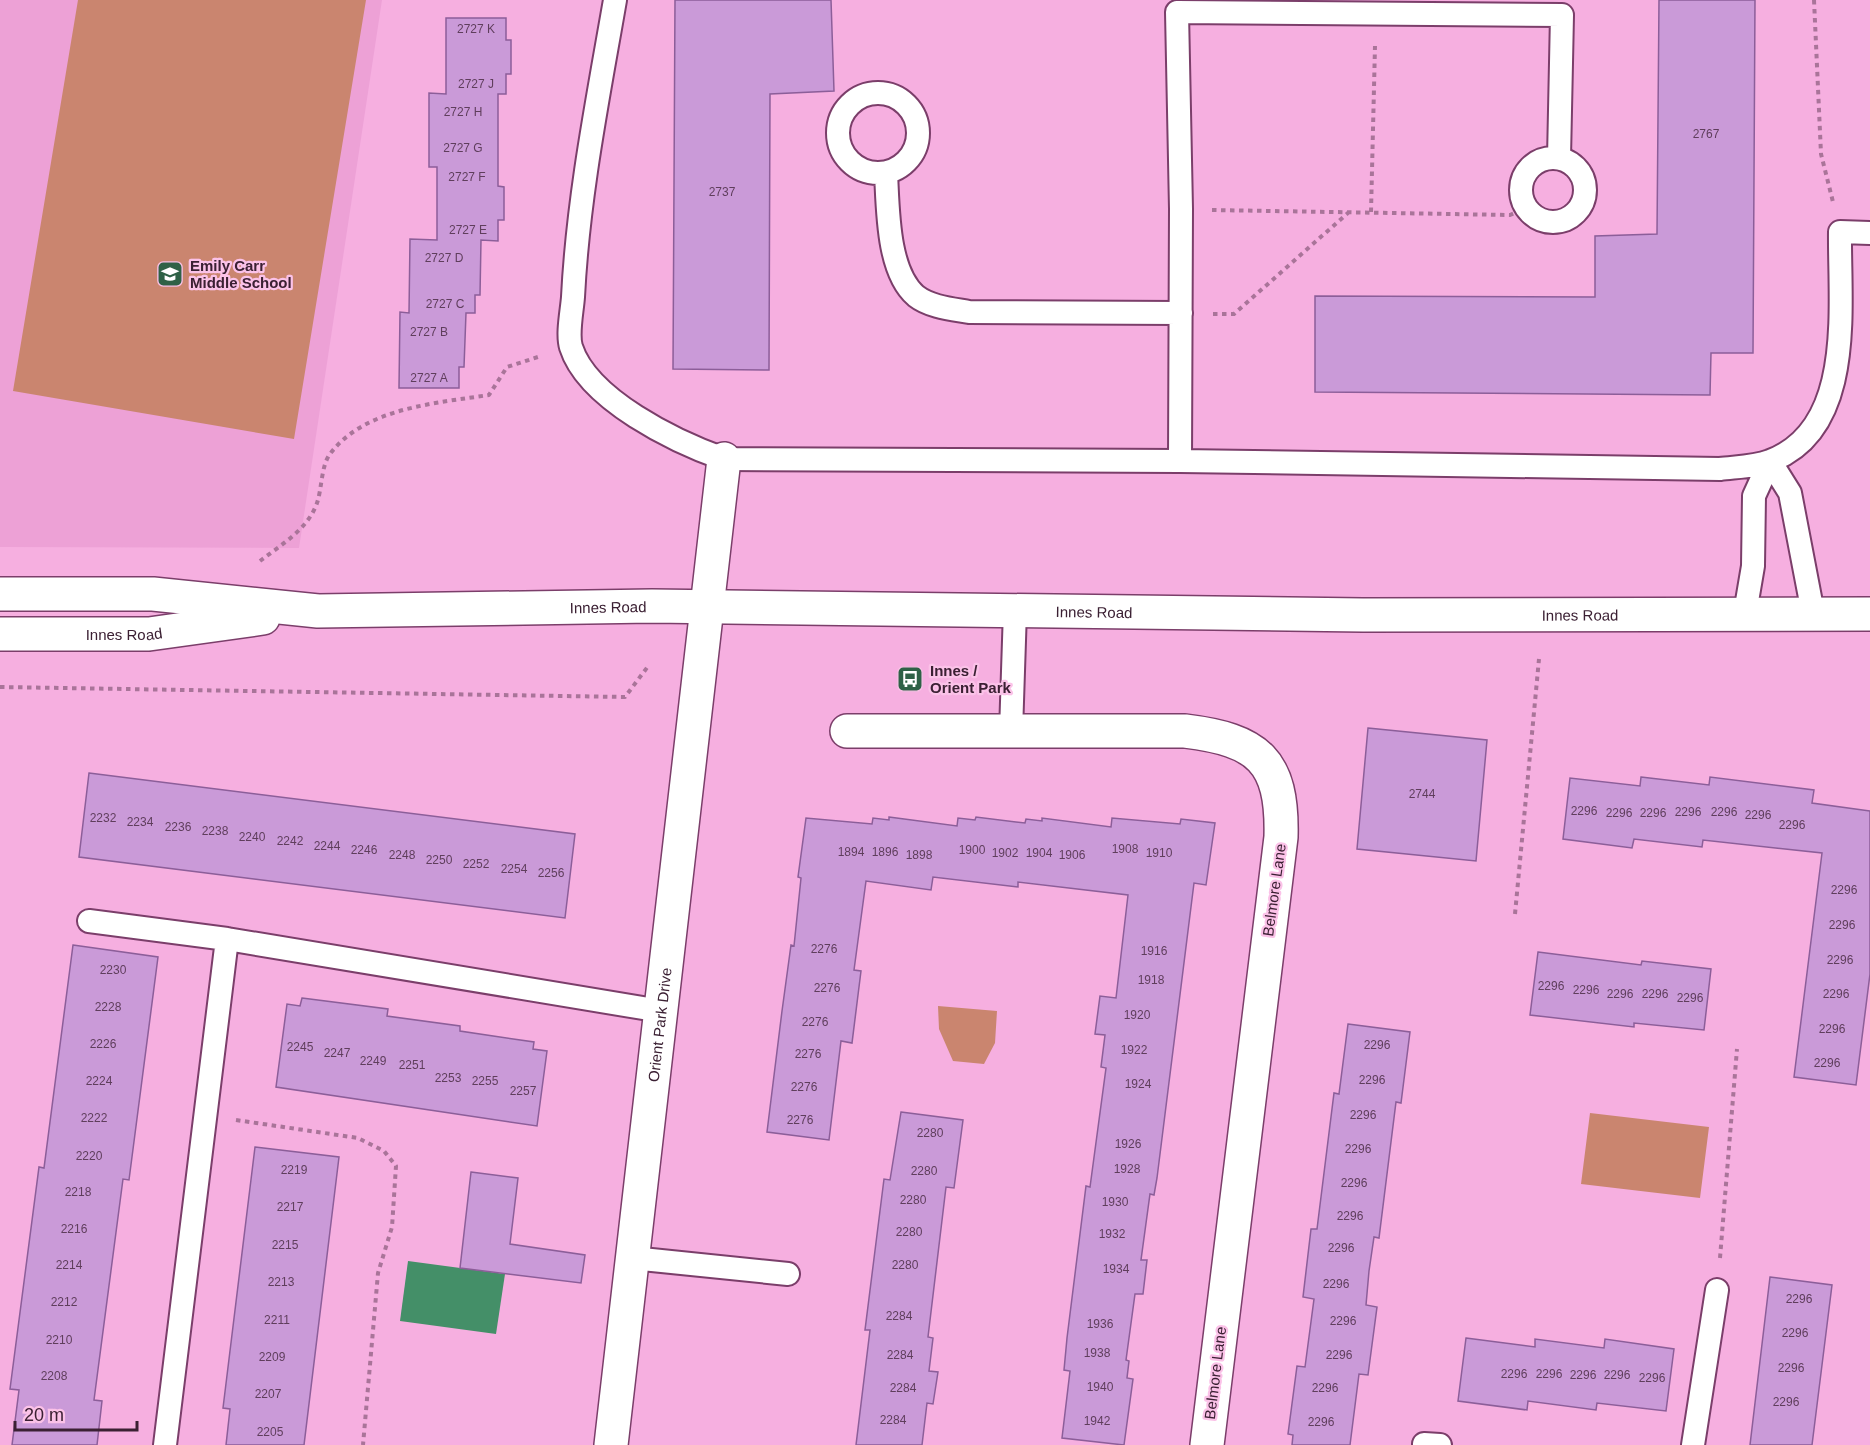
<svg xmlns="http://www.w3.org/2000/svg" width="1870" height="1445" viewBox="0 0 1870 1445" font-family="Helvetica,sans-serif">
  <rect width="100%" height="100%" fill="#f6afe0"/>
  <path fill="#eda1d6" d="M0,0H382L299,548L0,547Z"/>
  <path fill="#ca856f" d="M78,0H366L294,439L13,391Z
    M938,1006L997,1011L995,1043L984,1064L953,1061L939,1029Z
    M1590,1113L1709,1127L1700,1198L1581,1184Z"/>
  <path fill="#448f68" d="M408,1261L505,1274L496,1334L400,1321Z"/>
  <path fill="#ca9ad8" stroke="#8c5e99" stroke-width="1.5" d="M675,0H831L834,91L770,94L769,370L673,369Z
    M1659,0H1755L1753,353H1711L1710,395L1315,392V296L1595,297V236L1657,234Z
    M446,18H506V40H511V74H506V94H498V186L504,187V220H498V241L481,240L480,295H475V313H466L464,367H459V388H399L400,312L409,313L410,239L437,240V167H429V93L446,94Z
    M1368,728L1487,740L1476,861L1357,849Z
    M89,773L575,834L565,918L79,857Z
    M1641,777L1709,785L1710,777L1814,790L1812,803L1870,811V974L1856,1085L1794,1077L1822,853L1703,840L1702,847L1634,839L1632,848L1563,839L1570,778L1640,786Z
    M889,817L957,826L958,818L975,820L976,817L1025,823L1026,819L1042,821V818L1111,827L1112,818L1180,824L1181,819L1215,823L1206,885L1194,883L1157,1178L1154,1195L1150,1194L1141,1260H1147L1143,1294H1135L1126,1360L1129,1361L1127,1378L1133,1379L1124,1445L1062,1438L1070,1371L1064,1370L1067,1338L1086,1186L1090,1187L1106,1068L1101,1067L1105,1035L1095,1034L1100,996L1116,998L1128,895L1018,882V887L933,877L931,890L866,881L854,970L861,971L852,1043L841,1041L829,1140L767,1132L782,1011L791,945L794,946L801,878L798,877L806,818L872,824L873,818L889,820Z
    M73,945L158,957L129,1180L123,1179L94,1400L102,1401L97,1445H12L19,1390L10,1389L39,1167L44,1168Z
    M1538,952L1641,965L1642,961L1711,969L1704,1030L1634,1023V1027L1530,1015Z
    M302,998L388,1009L387,1016L460,1026V1031L534,1042L533,1049L547,1051L537,1126L276,1087L287,1004L300,1006Z
    M1348,1024L1410,1032L1401,1103L1396,1102L1379,1238L1374,1237L1369,1271L1366,1305L1377,1307L1368,1375L1359,1374L1350,1445H1292L1293,1435L1288,1434L1297,1366L1305,1367L1314,1299L1303,1297L1311,1229H1317L1334,1093L1339,1094Z
    M901,1112L963,1120L954,1188L946,1187L928,1337L933,1338L929,1371L938,1372L933,1404L927,1403L922,1445H856L870,1330H865L884,1179L890,1180Z
    M255,1147L339,1157L304,1445H226L230,1409L223,1408Z
    M471,1172L518,1178L510,1244L585,1255L581,1283L460,1268Z
    M1770,1277L1832,1285L1812,1445H1750Z
    M1466,1338L1535,1347V1339L1604,1348L1605,1339L1674,1349L1666,1411L1597,1403L1596,1410L1528,1401L1527,1410L1458,1401Z"/>
  <g fill="none" stroke-linecap="round" stroke-linejoin="round">
    <g stroke="#7b3e6a" stroke-width="26">
      <path id="service" d="M615,0C598,98 578,197 573,297C572,311 567,334 571,347C588,400 676,442 724,459L1180,461L1720,469C1735,467 1755,467 1770,461C1856,429 1839,306 1840,232L1870,233
        M838 133a40 40 0 1 1 80 0a40 40 0 1 1-80 0Z
        M1521 190a32 32 0 1 1 64 0a32 32 0 1 1-64 0Z
        M886,173C888,208 887,271 916,296C930,307 952,309 969,312L1181,313
        M1180,461L1181,209L1177,12L1562,15L1559,158
        M1745,613L1753,566L1754,496L1770,461L1790,493L1813,613
        M1011,732L1015,610
        M89,921L227,939L661,1011
        M632,1258L788,1274
        M1424,1444L1440,1445
        M165,1445L227,939
        M1693,1445L1717,1290"/>
    </g>
    <g stroke="#7b3e6a" stroke-width="36">
      <g id="minor">
        <path d="M847,731H1185C1258,740 1283,760 1281,837L1207,1445"/>
        <path id="s1" d="M611,1445L724,459"/>
      </g>
    </g>
    <g stroke="#7b3e6a" stroke-width="36">
      <g id="tertiary">
        <path id="s2" d="M0,594H153L318,611L652,606L1363,615L1870,614"/>
        <path id="s3" d="M0,634H149L263,618"/>
      </g>
    </g>
    <path stroke="#a97499" stroke-width="4" stroke-dasharray="4.5 4.5" stroke-linecap="butt" d="M1814,0L1821,154L1833,202
      M1212,210L1510,215L1526,208
      M1371,212L1375,46
      M1213,314H1234L1349,212
      M260,561C281,545 308,529 317,503C322,489 321,466 330,454C364,408 436,403 489,395L507,367L541,356
      M0,687L625,697L649,665
      M1515,914L1539,659
      M236,1120L358,1138L384,1151L396,1166L392,1227L378,1273L363,1445
      M1720,1258L1737,1049"/>
    <use href="#service" stroke="#fff" stroke-width="22"/>
    <use href="#minor" stroke="#fff" stroke-width="33"/>
    <use href="#tertiary" stroke="#fff" stroke-width="33"/>
  </g>
  <defs>
    <g id="school-square" transform="scale(1.35)"><rect x="-9" y="-9" width="18" height="18" rx="4" fill="#2e6146" stroke="#fbc2e8"/><path d="M0-5L7-2L0 1L-7-2ZM-4 1L0 2.5L4 1V4Q0 6-4 4Z" fill="#fff"/></g>
    <g id="bus-square" transform="scale(1.35)"><rect x="-9" y="-9" width="18" height="18" rx="4" fill="#2e6146" stroke="#fbc2e8"/><path d="M-5-6H5V4H4V6H2V4H-2V6H-4V4H-5ZM-3.5-4V0h7V-4ZM-3.5 1.2v1.5H-2V1.2ZM2 1.2v1.5H3.5V1.2Z" fill="#fff"/></g>
  </defs>
  <g fill-rule="evenodd">
    <use href="#school-square" x="170" y="274"/>
    <use href="#bus-square" x="910" y="679"/>
  </g>
  <g text-anchor="middle" dominant-baseline="central" stroke-width="4.5" stroke-linejoin="round" paint-order="stroke">
    <g font-size="12" fill="#5f3e5c">
      <text x="476" y="29">2727 K</text>
      <text x="476" y="84">2727 J</text>
      <text x="463" y="112">2727 H</text>
      <text x="1706" y="134">2767</text>
      <text x="463" y="148">2727 G</text>
      <text x="467" y="177">2727 F</text>
      <text x="722" y="192">2737</text>
      <text x="468" y="230">2727 E</text>
      <text x="444" y="258">2727 D</text>
      <text x="445" y="304">2727 C</text>
      <text x="429" y="332">2727 B</text>
      <text x="429" y="378">2727 A</text>
      <text x="1422" y="794">2744</text>
      <text x="1584" y="811">2296</text>
      <text x="1688" y="812">2296</text>
      <text x="1724" y="812">2296</text>
      <text x="1619" y="813">2296</text>
      <text x="1653" y="813">2296</text>
      <text x="1758" y="815">2296</text>
      <text x="103" y="818">2232</text>
      <text x="140" y="822">2234</text>
      <text x="1792" y="825">2296</text>
      <text x="178" y="827">2236</text>
      <text x="215" y="831">2238</text>
      <text x="252" y="837">2240</text>
      <text x="290" y="841">2242</text>
      <text x="327" y="846">2244</text>
      <text x="1125" y="849">1908</text>
      <text x="364" y="850">2246</text>
      <text x="972" y="850">1900</text>
      <text x="851" y="852">1894</text>
      <text x="885" y="852">1896</text>
      <text x="1005" y="853">1902</text>
      <text x="1039" y="853">1904</text>
      <text x="1159" y="853">1910</text>
      <text x="402" y="855">2248</text>
      <text x="919" y="855">1898</text>
      <text x="1072" y="855">1906</text>
      <text x="439" y="860">2250</text>
      <text x="476" y="864">2252</text>
      <text x="514" y="869">2254</text>
      <text x="551" y="873">2256</text>
      <text x="1844" y="890">2296</text>
      <text x="1842" y="925">2296</text>
      <text x="824" y="949">2276</text>
      <text x="1154" y="951">1916</text>
      <text x="1840" y="960">2296</text>
      <text x="113" y="970">2230</text>
      <text x="1151" y="980">1918</text>
      <text x="1551" y="986">2296</text>
      <text x="827" y="988">2276</text>
      <text x="1586" y="990">2296</text>
      <text x="1620" y="994">2296</text>
      <text x="1655" y="994">2296</text>
      <text x="1836" y="994">2296</text>
      <text x="1690" y="998">2296</text>
      <text x="108" y="1007">2228</text>
      <text x="1137" y="1015">1920</text>
      <text x="815" y="1022">2276</text>
      <text x="1832" y="1029">2296</text>
      <text x="103" y="1044">2226</text>
      <text x="1377" y="1045">2296</text>
      <text x="300" y="1047">2245</text>
      <text x="1134" y="1050">1922</text>
      <text x="337" y="1053">2247</text>
      <text x="808" y="1054">2276</text>
      <text x="373" y="1061">2249</text>
      <text x="1827" y="1063">2296</text>
      <text x="412" y="1065">2251</text>
      <text x="448" y="1078">2253</text>
      <text x="1372" y="1080">2296</text>
      <text x="99" y="1081">2224</text>
      <text x="485" y="1081">2255</text>
      <text x="1138" y="1084">1924</text>
      <text x="804" y="1087">2276</text>
      <text x="523" y="1091">2257</text>
      <text x="1363" y="1115">2296</text>
      <text x="94" y="1118">2222</text>
      <text x="800" y="1120">2276</text>
      <text x="930" y="1133">2280</text>
      <text x="1128" y="1144">1926</text>
      <text x="1358" y="1149">2296</text>
      <text x="89" y="1156">2220</text>
      <text x="1127" y="1169">1928</text>
      <text x="294" y="1170">2219</text>
      <text x="924" y="1171">2280</text>
      <text x="1354" y="1183">2296</text>
      <text x="78" y="1192">2218</text>
      <text x="913" y="1200">2280</text>
      <text x="1115" y="1202">1930</text>
      <text x="290" y="1207">2217</text>
      <text x="1350" y="1216">2296</text>
      <text x="74" y="1229">2216</text>
      <text x="909" y="1232">2280</text>
      <text x="1112" y="1234">1932</text>
      <text x="285" y="1245">2215</text>
      <text x="1341" y="1248">2296</text>
      <text x="69" y="1265">2214</text>
      <text x="905" y="1265">2280</text>
      <text x="1116" y="1269">1934</text>
      <text x="281" y="1282">2213</text>
      <text x="1336" y="1284">2296</text>
      <text x="1799" y="1299">2296</text>
      <text x="64" y="1302">2212</text>
      <text x="899" y="1316">2284</text>
      <text x="277" y="1320">2211</text>
      <text x="1343" y="1321">2296</text>
      <text x="1100" y="1324">1936</text>
      <text x="1795" y="1333">2296</text>
      <text x="59" y="1340">2210</text>
      <text x="1097" y="1353">1938</text>
      <text x="900" y="1355">2284</text>
      <text x="1339" y="1355">2296</text>
      <text x="272" y="1357">2209</text>
      <text x="1791" y="1368">2296</text>
      <text x="1514" y="1374">2296</text>
      <text x="1549" y="1374">2296</text>
      <text x="1583" y="1375">2296</text>
      <text x="1617" y="1375">2296</text>
      <text x="54" y="1376">2208</text>
      <text x="1652" y="1378">2296</text>
      <text x="1100" y="1387">1940</text>
      <text x="903" y="1388">2284</text>
      <text x="1325" y="1388">2296</text>
      <text x="268" y="1394">2207</text>
      <text x="1786" y="1402">2296</text>
      <text x="893" y="1420">2284</text>
      <text x="1097" y="1421">1942</text>
      <text x="1321" y="1422">2296</text>
      <text x="270" y="1432">2205</text>
    </g>
    <g font-size="15" font-weight="bold" fill="#3b2033" stroke="#fbc2e8" text-anchor="start">
      <text x="190" y="265">Emily Carr<tspan x="190" dy="17">Middle School</tspan></text>
      <text x="930" y="670">Innes /<tspan x="930" dy="17">Orient Park</tspan></text>
    </g>
    <g font-size="15" fill="#3b2033" stroke="#fbc2e8">
      <text stroke="none"><textPath href="#s2" startOffset="609">Innes Road</textPath></text>
      <text stroke="none"><textPath href="#s2" startOffset="1095">Innes Road</textPath></text>
      <text stroke="none"><textPath href="#s2" startOffset="1581">Innes Road</textPath></text>
      <text stroke="none"><textPath href="#s3" startOffset="124">Innes Road</textPath></text>
      <text transform="translate(1274 890) rotate(-82)">Belmore Lane</text>
      <text stroke="none"><textPath href="#s1" startOffset="423">Orient Park Drive</textPath></text>
      <text transform="translate(1215 1373) rotate(-83)">Belmore Lane</text>
    </g>
  </g>
  <path d="M15 1421v9h122v-9" fill="none" stroke="#3b2033" stroke-width="3"/>
  <text x="24" y="1421" font-size="18" fill="#3b2033" stroke="#fbc2e8" stroke-width="4.5" paint-order="stroke">20 m</text>
</svg>
